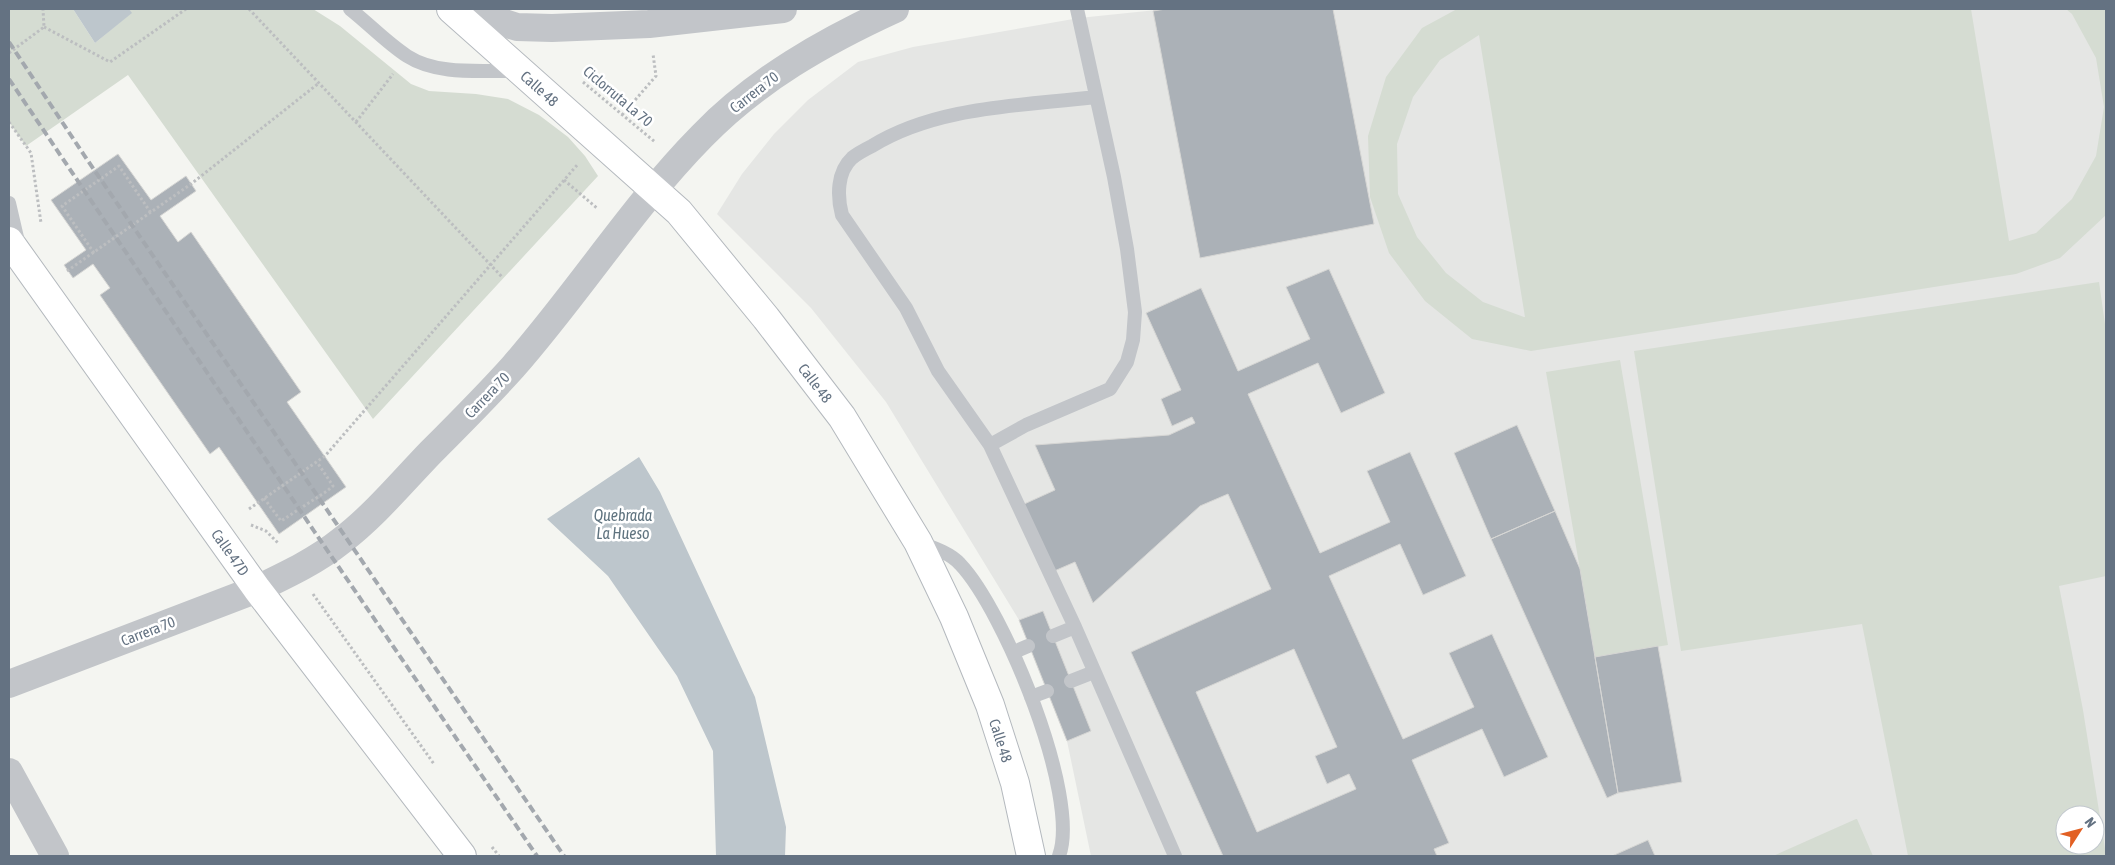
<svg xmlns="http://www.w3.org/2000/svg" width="2115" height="865" viewBox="0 0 2115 865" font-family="'Asap Condensed',sans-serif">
  <rect width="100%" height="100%" fill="#f4f5f1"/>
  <path fill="#e5e6e4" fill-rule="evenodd" d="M1166,9H2106V856H1091L1067,741L1019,620L886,402L811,308L717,214L742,174L774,134L808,100L858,62L913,47L1079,18ZM2065,815H2095V845H2065Z"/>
  <path fill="#d5dcd2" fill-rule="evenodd" d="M9,9H73L95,43L131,13L129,9H313L340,26L411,84L429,91L476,94L508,99L539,115L568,137L585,156L598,176L373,419L128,75L26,146L9,122Z
    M1457,9H1971L2009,241L2036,233L2072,199L2096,156L2104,107L2096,58L2072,14L2066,9H2106V215L2060,258L2016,274L1531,351L1472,339L1425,301L1389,253L1370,197L1368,136L1386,77L1422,28ZM1479,35L1525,317H1524L1483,302L1446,273L1417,237L1398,194L1397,144L1413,97L1440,60Z
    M2099,282L2106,331V576L2059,586L2083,710L2106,855L1908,856L1862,624L1681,651L1634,351ZM2065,815H2095V845H2065Z
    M1620,360L1668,645L1595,657L1546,372Z
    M1857,819L1873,856H1773L1856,819Z"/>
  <path fill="#bdc6cc" d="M73,9H129L132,13L95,43Z
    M639,457L660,492L755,697L786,827L785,856H716L713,751L677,676L608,576L547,519Z"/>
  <path fill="#abb1b7" stroke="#d6d6d4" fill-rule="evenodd" d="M1166,9H1333L1374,224L1200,258L1153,11Z
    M118,154L151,200L186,176L196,191L160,216L178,242L191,232L301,392L287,402L346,487L279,534L219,447L210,454L100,295L110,288L93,264L73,278L64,265L86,250L51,200Z
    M1329,269L1385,393L1341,413L1318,363L1248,394L1320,553L1390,522L1367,471L1410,452L1466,576L1423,595L1400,544L1329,576L1403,739L1474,707L1449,653L1492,634L1548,757L1504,777L1482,729L1412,760L1449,843L1434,849L1437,856H1223L1131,652L1271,589L1228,494L1200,506L1093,603L1075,562L1052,572L1022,505L1055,490L1035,445L1169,435L1195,423L1192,417L1172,426L1161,399L1181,390L1146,313L1201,288L1238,371L1310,339L1286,287ZM1294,649L1337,747L1315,756L1327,784L1349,774L1356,789L1257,832L1196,692Z
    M1517,425L1555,511L1491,539L1454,453Z
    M1555,511L1580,569L1618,793L1607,798L1491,539Z
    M1043,611L1091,731L1067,741L1019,620Z
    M1658,646L1682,782L1618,793L1595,657Z
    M1648,840L1655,856H1612Z"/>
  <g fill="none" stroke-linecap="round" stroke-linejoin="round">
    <g stroke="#b4b9be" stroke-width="30">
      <g id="secondary">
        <path id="s1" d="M451,9L679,212L766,318L842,417L918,542L954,617L990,705L1015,783L1031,856"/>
        <path id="s2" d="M9,241L257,589L462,856"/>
      </g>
    </g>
    <path stroke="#bcbec0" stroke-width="3" stroke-dasharray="2.5 2.5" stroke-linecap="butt" d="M249,9L503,278
      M44,27L110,62L186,9
      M9,53L44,27L43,9
      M583,82L655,142
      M622,115L656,76L653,54
      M9,122L31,153L41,223
      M356,122L393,74
      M564,180L598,209
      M94,253L62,206L119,166L151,213
      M67,271L191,184L319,83
      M264,498L281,521L327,491L333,486L317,462
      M249,509L325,456L578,164
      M251,525L266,531L278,543
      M313,594L434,764
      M492,847L499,856"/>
    <path stroke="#c2c5c9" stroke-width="14" d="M350,9C369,24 387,43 407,56C438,76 482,70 517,71
      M1095,97C1021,106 937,106 872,146C866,149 858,153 852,158C837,172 837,196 842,215L906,308L938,371L990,445L1075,627L1175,856
      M9,203L19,246
      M990,445L1026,425L1110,389L1127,362L1133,340L1135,312L1127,249L1114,177L1077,9
      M920,543C934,548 950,553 960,564C1004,610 1081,797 1059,856
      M1053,636L1075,627
      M1014,652L1028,646
      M1071,681L1094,672
      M1031,697L1047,691"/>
    <path stroke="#c2c5c9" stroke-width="28" d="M9,772L55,856"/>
    <path stroke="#c2c5c9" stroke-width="28" d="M459,9L517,27L552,28L649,24L783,9
      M9,684L257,589C286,575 316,561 341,541C374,516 402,482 431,452C459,424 487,396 513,367C579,292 632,207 702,136C756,80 825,41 895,9"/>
    <use href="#secondary" stroke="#fff" stroke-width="28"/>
    <path stroke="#a3a8ae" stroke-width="4" stroke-dasharray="8 4" stroke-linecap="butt" d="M9,42L84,155L564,856
      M9,79L314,531L537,856"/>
  </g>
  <g text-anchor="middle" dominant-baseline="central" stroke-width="5" stroke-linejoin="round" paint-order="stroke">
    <g font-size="15" fill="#647282" stroke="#fff">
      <text stroke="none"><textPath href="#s1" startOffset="119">Calle 48</textPath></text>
      <text transform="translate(754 92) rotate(-38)">Carrera 70</text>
      <text transform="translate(618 96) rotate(40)">Ciclorruta La 70</text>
      <text stroke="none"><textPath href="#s1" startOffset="524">Calle 48</textPath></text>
      <text transform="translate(487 395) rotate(-46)">Carrera 70</text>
      <text stroke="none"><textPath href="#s2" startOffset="382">Calle 47D</textPath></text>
      <text transform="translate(148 631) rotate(-21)">Carrera 70</text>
      <text stroke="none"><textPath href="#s1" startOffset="929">Calle 48</textPath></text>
    </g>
    <g font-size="16" font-style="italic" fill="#5f737f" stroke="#fff">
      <text x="623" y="515">Quebrada<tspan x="623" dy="18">La Hueso</tspan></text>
    </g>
  </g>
  <rect width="2115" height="865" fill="none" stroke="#647282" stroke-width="20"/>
  <g transform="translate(2080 830) rotate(54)"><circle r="24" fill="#ffffff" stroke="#c1c7cd"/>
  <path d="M0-4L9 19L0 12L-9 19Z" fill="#e26023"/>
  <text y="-8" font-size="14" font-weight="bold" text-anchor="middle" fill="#647282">N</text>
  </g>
</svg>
